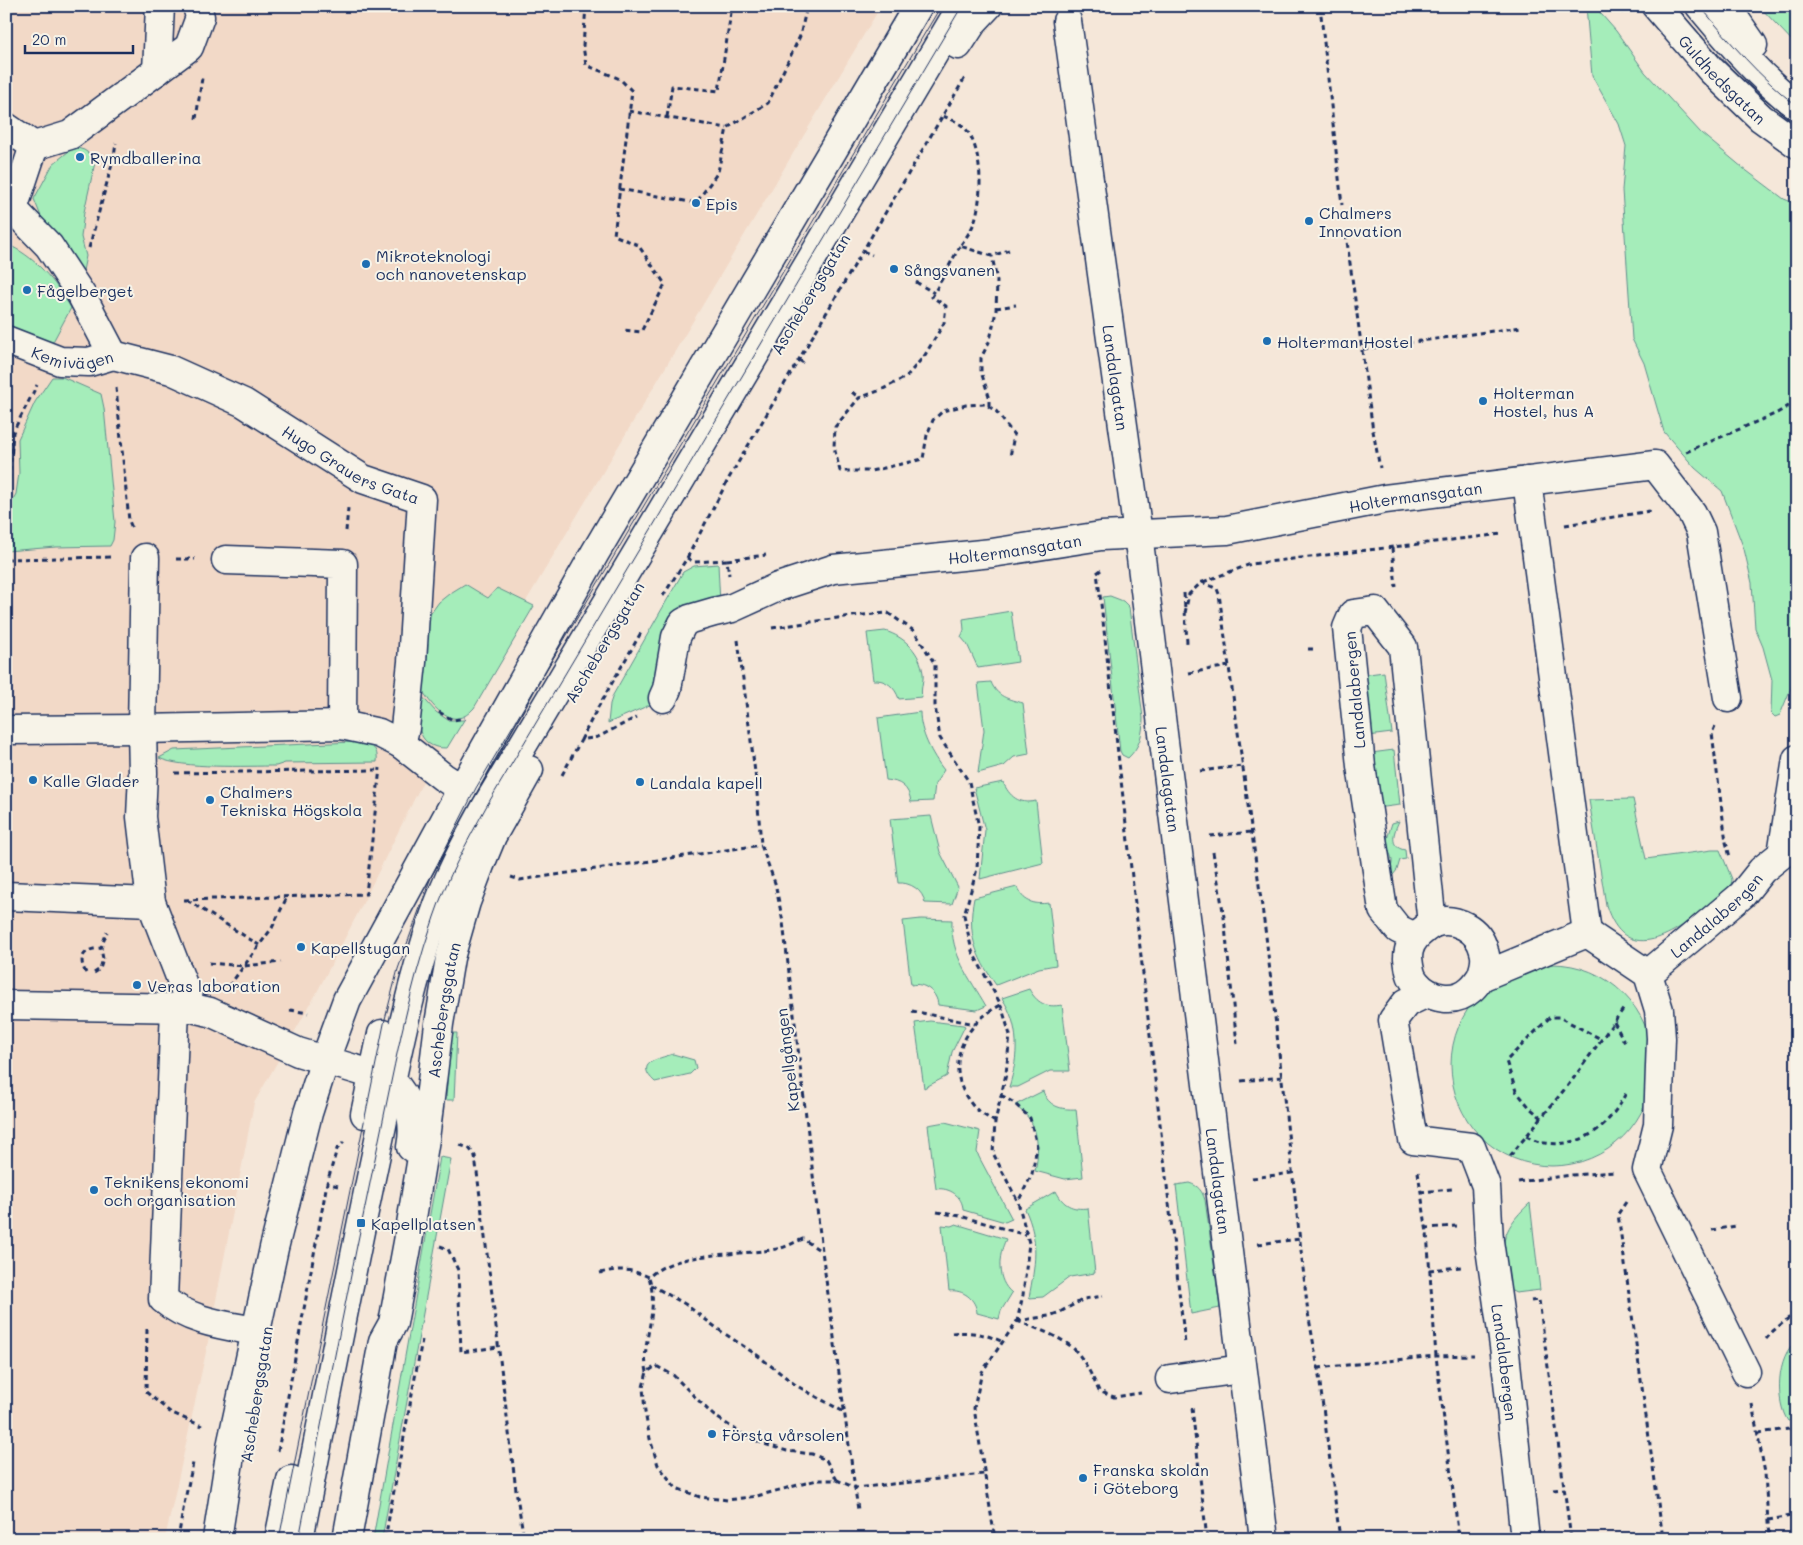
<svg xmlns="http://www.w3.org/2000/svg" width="1803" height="1545" viewBox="0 0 1803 1545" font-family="Mali,sans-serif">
  <rect width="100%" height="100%" fill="#f5e7d9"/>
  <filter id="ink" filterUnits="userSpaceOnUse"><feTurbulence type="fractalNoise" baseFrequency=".02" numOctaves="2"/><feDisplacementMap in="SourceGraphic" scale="10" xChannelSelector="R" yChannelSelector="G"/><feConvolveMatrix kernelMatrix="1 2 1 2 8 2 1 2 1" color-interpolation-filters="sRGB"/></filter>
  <g filter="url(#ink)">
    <path fill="#f2d9c7" d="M6,6H881L445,737L361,907L315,996L254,1103L206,1352L165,1539H6Z"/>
    <path fill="#a5edba" stroke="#608e8c" d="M1586,6H1594L1616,31L1645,72L1701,133L1743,168L1784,199L1797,204V673L1780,715L1775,717L1771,713L1772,680L1763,647L1755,628L1752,583L1744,549L1722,491L1695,468L1664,432L1644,363L1632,339L1622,190L1626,146L1619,124L1592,76Z
      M1759,6H1797V46Z
      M74,147L84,150L96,158L84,212L81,237L86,256L82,276L42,219L34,199L53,164Z
      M6,244C34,255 56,282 71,308L48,351L6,332Z
      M52,377H62L101,394L104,408L115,522L113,540L110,546L56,547L6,551V512L16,494L19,473L18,439L35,402Z
      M718,564L720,604L695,607L652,704L608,723L610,704L613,695L683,572L694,566Z
      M465,584L488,598L497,588L534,606L474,708C453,732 434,709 422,690L424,625L431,613L439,602L449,594Z
      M1110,596L1123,601L1129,607L1143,718C1143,733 1140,747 1128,758L1122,755L1120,751L1103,597Z
      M1011,611L1018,662L978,668L967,644L961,637L964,630L963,619Z
      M885,631C905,637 920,652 923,673C924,681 920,689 922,697L899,699C895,687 886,679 873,680L867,633Z
      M1384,672L1392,733L1368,736L1361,675Z
      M991,682C997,697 1008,699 1023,703L1029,754L1014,757L1004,766L978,773L984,730L978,683Z
      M419,693L436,712L448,720H464L447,748C413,749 417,716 419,693Z
      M920,712C920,732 932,755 944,770L935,784L933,801L911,802C909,787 900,781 886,780L878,718Z
      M353,742C367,744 379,744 377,762L285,763L276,766C248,766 181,769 159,758L174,750Z
      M1394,750L1400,805L1377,808L1371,753Z
      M1003,782C1009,796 1019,805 1036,801L1043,863L980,879L985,830L974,788Z
      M1633,799L1646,859L1712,850H1720L1732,879C1732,892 1714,901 1705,909C1671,936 1625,966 1606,905L1589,800Z
      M931,816L940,852L958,887L952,904L925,903C923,890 910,882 898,883L890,819Z
      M1399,821C1394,832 1388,847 1405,850L1406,859L1400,860L1397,870L1389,880L1388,871C1398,860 1387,851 1383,840L1387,839L1392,823Z
      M1017,887C1023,902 1034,905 1049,903L1056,965L1039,968L996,985C975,955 967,934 974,898Z
      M921,919L952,920C950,955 970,978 986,1006L977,1010L938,1005C937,992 924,982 911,985L903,921Z
      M1451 1065a101 101 0 1 1 202 0a101 101 0 1 1-202 0Z
      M1029,989C1037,1003 1046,1008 1062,1005L1070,1071H1050L1018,1087H1009C1019,1056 1020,1026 1002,998Z
      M930,1021L963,1025L965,1026L952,1052L947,1076L924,1088L915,1023Z
      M450,1033H457L454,1100H446Z
      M673,1054L694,1060L696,1068L690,1074L655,1082C634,1063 657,1059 673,1054Z
      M1043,1091C1048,1106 1061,1110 1076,1109L1083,1177L1065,1179L1035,1171C1039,1155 1039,1134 1030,1120C1026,1114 1020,1110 1015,1105Z
      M945,1122L980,1131L977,1152L979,1157L1012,1219L1005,1222L963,1210C963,1196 949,1187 936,1189L928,1125Z
      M440,1157L451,1159L382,1539H373Z
      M1189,1183C1199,1186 1202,1191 1205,1200L1220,1308L1191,1314L1176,1185Z
      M1056,1191C1063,1205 1072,1210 1088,1208L1095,1273L1070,1277L1043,1297L1029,1298C1035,1264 1040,1242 1025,1209Z
      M1530,1203L1540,1290L1516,1293L1503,1287C1502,1247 1498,1232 1530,1203Z
      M956,1224L1006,1239C998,1256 996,1280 1012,1293L1001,1311L999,1319L977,1313C976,1299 963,1289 949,1291L942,1225L951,1226Z
      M1797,1341V1420L1788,1421C1775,1403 1776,1354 1797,1341Z"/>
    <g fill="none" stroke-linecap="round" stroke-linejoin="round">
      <g stroke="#1b2f5e" stroke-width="31">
        <g id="minor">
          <path id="s1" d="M1656,6L1711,70L1761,118L1797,144"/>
          <path d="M1700,6C1730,42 1759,77 1797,106"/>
          <path d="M1726,6L1753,45"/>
          <path id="s2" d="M1067,21L1138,534L1264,1539"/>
          <path d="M958,45L973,22L988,6"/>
          <path d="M157,71L160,6"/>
          <path d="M6,127L34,146"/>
          <path d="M34,146L70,135L189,47L200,17L197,6"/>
          <path d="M13,209L49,246L82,296L113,355"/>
          <path d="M6,214L13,209L34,146"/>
          <path id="s3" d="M6,340L60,361L89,362L113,355L171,370L244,403L363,479L422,499L412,662L405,728L401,744"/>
          <path d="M1527,481L1587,933"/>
          <path d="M145,558L142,729L143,773L141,817L151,902L192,1008"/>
          <path d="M226,560L343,564L342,725"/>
          <path id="s4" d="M663,698L667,689L676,637L683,623L690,619L714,612L732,608L778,587L833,569L992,553L1101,536L1227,530L1385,499L1655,465L1692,513L1701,532L1728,698"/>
          <path d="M6,730L142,729L342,725L379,733L401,744L443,777L462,789"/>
          <path d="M6,896L151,902"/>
          <path d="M1415,937L1398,929L1383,910L1361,766L1347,628L1353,614L1375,611L1403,647L1432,924"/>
          <path id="s5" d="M1648,974L1742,895L1762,870L1782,854L1797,759"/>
          <path d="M1481,977C1484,969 1487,960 1484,951C1479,929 1455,916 1434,923C1429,925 1425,929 1421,932C1413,938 1408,948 1408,958C1409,967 1410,977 1416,983C1429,999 1455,1004 1471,989C1475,986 1478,981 1481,977L1587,933L1648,974L1659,1010L1661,1038L1658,1125L1647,1170L1746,1372"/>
          <path id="s6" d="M1427,993L1406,1003L1393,1020L1413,1140L1471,1147L1486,1186L1489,1241L1505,1353L1525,1539"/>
          <path d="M6,1005L192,1008L210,1012L298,1052L391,1080C409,1098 416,1122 411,1147"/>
          <path d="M175,1009L163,1299C189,1321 223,1325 255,1331"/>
          <path d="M365,1114L382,1034"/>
          <path d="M1170,1379L1242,1369"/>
          <path d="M217,1539L232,1442L274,1248L308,1113L325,1060L347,1000L462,789L595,553L918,6"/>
          <path d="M279,1539L291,1480"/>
          <path d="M299,1539C324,1410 349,1282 376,1154C393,1074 407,994 434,917C447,878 467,842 486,807L962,6"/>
          <path id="s7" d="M347,1539L383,1341L393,1323L408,1242L425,1139L439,1024L450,958L466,902L480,865L492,836L529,770"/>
        </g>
      </g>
      <path stroke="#1b2f5e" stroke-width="3" stroke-dasharray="5 4" stroke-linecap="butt" d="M586,6L583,46L586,65L620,79L632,91L614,235L638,245L665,284L641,332L624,330
        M1320,6L1342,205
        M1617,6L1623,13
        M629,111L727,128
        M943,116C950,119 961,123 966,129C983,151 983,198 974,223C971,231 965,239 960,246L992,256L1009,250
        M667,117L672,86L719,91L732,6
        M196,119L202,78
        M619,189L696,203L718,172L727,128L768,103L800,36L807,6
        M1346,234L1373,431L1380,468
        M960,246L932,297L946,306L944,323L925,355L906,377L881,390L859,398L835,427L834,447L840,471H871L923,459L927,435L933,420L943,411L966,405L985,404L996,411L1014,435L1010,457
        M89,248L114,157L116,143
        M863,251L872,255
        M916,282L934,293
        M996,308L1016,305
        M1363,349L1522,327
        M799,360L805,364
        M116,388L129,521L132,528
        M852,392L859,398
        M989,406V396L981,372V358L990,340L996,311L997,281L992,256
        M1686,452L1777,413L1797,401
        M6,488L9,483L13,432L37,385
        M1565,525L1650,511
        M346,531L348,508
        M1392,548L1396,587
        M687,558L694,562L727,560L729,575
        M6,559L113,557
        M176,559H195
        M727,560L766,555
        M1101,570L1097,573L1100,595L1185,1344
        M1203,582L1251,564L1502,534
        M1184,593L1187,643
        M663,596L687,558L729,478L966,76
        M1185,613L1189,594L1202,582L1217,589L1219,594L1266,936L1308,1313L1318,1368L1340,1539
        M772,628L851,616L888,613L914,631L935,664V706L940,738L969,782L979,827L977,869L964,915L972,951L1001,1005L1010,1035L1006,1074L995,1122L993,1153L1018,1202L1029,1243L1023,1295L1017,1321L982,1372L974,1408L995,1539
        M738,640L756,780L761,845L775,883L783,922L822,1251L858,1510
        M1308,649H1316
        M1189,673L1229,666
        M439,712L453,720L465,718
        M1715,726L1712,733L1726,842L1730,857
        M581,740L597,709L642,631
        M1200,771L1242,766
        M175,773L377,770
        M562,775L581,740L598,737L637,717
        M1210,836L1252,832
        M1213,852L1224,917L1237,1044
        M511,877L520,880L761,845
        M1794,887L1797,896
        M184,900L366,894L380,768
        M187,900L259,945
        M209,963L244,966L281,962
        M86,973C77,957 84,949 101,948
        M94,973L100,969L103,959L101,948L107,932
        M229,986L272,928L287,897
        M290,1010L308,1013
        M912,1011L975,1024
        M1614,1022L1626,1045
        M1241,1081L1282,1077
        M1001,1095L1014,1103L1030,1118L1037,1146L1032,1174L1018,1202
        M1542,1118L1531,1109L1516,1091L1506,1061L1550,1017H1559L1601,1039
        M995,1122C988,1117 978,1112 973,1106C942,1069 962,1024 1001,1005
        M1526,1136C1532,1139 1539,1143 1545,1143C1584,1148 1609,1126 1626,1093
        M460,1145L469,1148L475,1156L516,1490L524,1539
        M1510,1156L1573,1079L1624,1008
        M1418,1172L1427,1233L1436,1356L1459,1539
        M1252,1178L1292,1173
        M1518,1182L1572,1175L1616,1172
        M338,1186L327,1183L337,1149L344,1142
        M1420,1192L1452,1189
        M1626,1202L1618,1214L1663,1539
        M937,1212L960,1216L1026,1235
        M1425,1228L1457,1226
        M1712,1230L1736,1226
        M1258,1244L1300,1239
        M440,1246L448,1249L458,1270L461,1352L498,1347
        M1429,1270L1461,1267
        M600,1273C621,1268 630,1269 649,1277
        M651,1285L685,1304L722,1332L757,1355L797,1386L844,1412
        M1531,1301L1539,1300L1571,1539
        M1017,1321C1033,1327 1061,1337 1073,1348C1084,1358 1093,1378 1099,1391L1114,1397L1141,1393
        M1017,1321L1049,1316L1060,1312L1084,1299L1103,1296
        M147,1329L146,1392L170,1412L202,1426
        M952,1333C971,1331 986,1334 1003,1342
        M1766,1339L1773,1331L1797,1311
        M1318,1368L1436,1356L1474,1355
        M647,1372C640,1340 660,1314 649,1277C677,1249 744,1257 781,1248C788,1246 795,1242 803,1239L821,1251
        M1752,1404L1765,1473L1769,1539
        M1192,1408L1207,1539
        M1758,1433L1797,1428
        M278,1451L327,1183
        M837,1480L826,1460L812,1454L787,1451L764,1444L744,1435L713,1415L673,1375L656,1366L647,1372L643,1387L645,1412L650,1439L658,1465L676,1488L700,1497L728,1500L757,1496L817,1480H837L856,1488L984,1474
        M1553,1490L1565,1489
        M1768,1520L1797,1515
        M178,1539L184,1504L193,1463
        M385,1539L422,1340"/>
      <use href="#minor" stroke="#f7f3e8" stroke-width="28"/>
      <path stroke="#1b2f5e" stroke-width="1" d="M1676,6C1713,50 1749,92 1797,123
        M1700,6C1730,42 1759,77 1797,106
        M279,1539L385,1019L398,969L431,877L476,788L941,6
        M299,1539C324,1410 349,1282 376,1154C393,1074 407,994 434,917C447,878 467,842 486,807L962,6"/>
    </g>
  </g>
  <g fill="#1f6fb2" stroke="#f7f3e8" stroke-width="2">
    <circle cx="80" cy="157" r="5"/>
    <circle cx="696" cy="203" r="5"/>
    <circle cx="1309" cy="221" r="5"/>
    <circle cx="366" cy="264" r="5"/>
    <circle cx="894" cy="269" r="5"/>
    <circle cx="27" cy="290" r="5"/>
    <circle cx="1267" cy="341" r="5"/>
    <circle cx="1483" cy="401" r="5"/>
    <circle cx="33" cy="780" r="5"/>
    <circle cx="640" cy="782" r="5"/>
    <circle cx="210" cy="800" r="5"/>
    <circle cx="301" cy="947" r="5"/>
    <circle cx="137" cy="985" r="5"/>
    <circle cx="94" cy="1190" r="5"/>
    <rect x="356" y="1218" width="10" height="10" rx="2.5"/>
    <circle cx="712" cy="1434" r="5"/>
    <circle cx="1083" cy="1478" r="5"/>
  </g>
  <g text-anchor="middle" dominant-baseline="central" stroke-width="4" stroke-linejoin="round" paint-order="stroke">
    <g font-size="16" fill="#1b2f5e" stroke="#f7f3e8">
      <text stroke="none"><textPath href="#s1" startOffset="99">Guldhedsgatan</textPath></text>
      <text transform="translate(810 294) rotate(-59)">Aschebergsgatan</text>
      <text stroke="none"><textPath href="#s3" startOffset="70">Kemivägen</textPath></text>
      <text stroke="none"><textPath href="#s2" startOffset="360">Landalagatan</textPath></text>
      <text stroke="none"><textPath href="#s3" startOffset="376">Hugo Grauers Gata</textPath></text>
      <text stroke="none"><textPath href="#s4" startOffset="826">Holtermansgatan</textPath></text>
      <text stroke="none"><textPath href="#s4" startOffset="421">Holtermansgatan</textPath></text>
      <text transform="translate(604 642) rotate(-59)">Aschebergsgatan</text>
      <text transform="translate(1354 690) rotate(-95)">Landalabergen</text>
      <text stroke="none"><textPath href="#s2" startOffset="765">Landalagatan</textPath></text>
      <text stroke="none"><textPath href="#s5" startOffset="90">Landalabergen</textPath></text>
      <text stroke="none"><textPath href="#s7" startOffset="539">Aschebergsgatan</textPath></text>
      <text transform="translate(787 1060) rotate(-97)">Kapellgången</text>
      <text stroke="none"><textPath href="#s2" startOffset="1170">Landalagatan</textPath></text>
      <text stroke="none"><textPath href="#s6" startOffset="444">Landalabergen</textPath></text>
      <text transform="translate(256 1394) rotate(-81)">Aschebergsgatan</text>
    </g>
    <g font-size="16" fill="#1b2f5e" stroke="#f7f3e8" text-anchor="start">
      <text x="90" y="157">Rymdballerina</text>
      <text x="706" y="203">Epis</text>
      <text x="1319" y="212">Chalmers<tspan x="1319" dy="18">Innovation</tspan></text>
      <text x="376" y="255">Mikroteknologi<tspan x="376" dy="18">och nanovetenskap</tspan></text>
      <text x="904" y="269">Sångsvanen</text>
      <text x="37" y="290">Fågelberget</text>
      <text x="1277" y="341">Holterman Hostel</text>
      <text x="1493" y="392">Holterman<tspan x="1493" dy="18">Hostel, hus A</tspan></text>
      <text x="43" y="780">Kalle Glader</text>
      <text x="650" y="782">Landala kapell</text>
      <text x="220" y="791">Chalmers<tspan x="220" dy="18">Tekniska Högskola</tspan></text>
      <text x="311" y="947">Kapellstugan</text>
      <text x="147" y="985">Veras laboration</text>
      <text x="104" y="1181">Teknikens ekonomi<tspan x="104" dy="18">och organisation</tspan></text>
      <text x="371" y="1223">Kapellplatsen</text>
      <text x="722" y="1434">Första vårsolen</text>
      <text x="1093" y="1469">Franska skolan<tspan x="1093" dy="18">i Göteborg</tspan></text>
    </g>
  </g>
  <rect width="1803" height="1545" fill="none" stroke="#f7f3e8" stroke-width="25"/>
  <rect x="12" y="12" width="1778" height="1520" fill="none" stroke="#1b2f5e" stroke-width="2" filter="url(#ink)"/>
  <path d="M25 45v8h108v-8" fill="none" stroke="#1b2f5e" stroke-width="2.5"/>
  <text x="32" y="45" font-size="15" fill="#1b2f5e" stroke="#f7f3e8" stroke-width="4" paint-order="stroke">20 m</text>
</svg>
